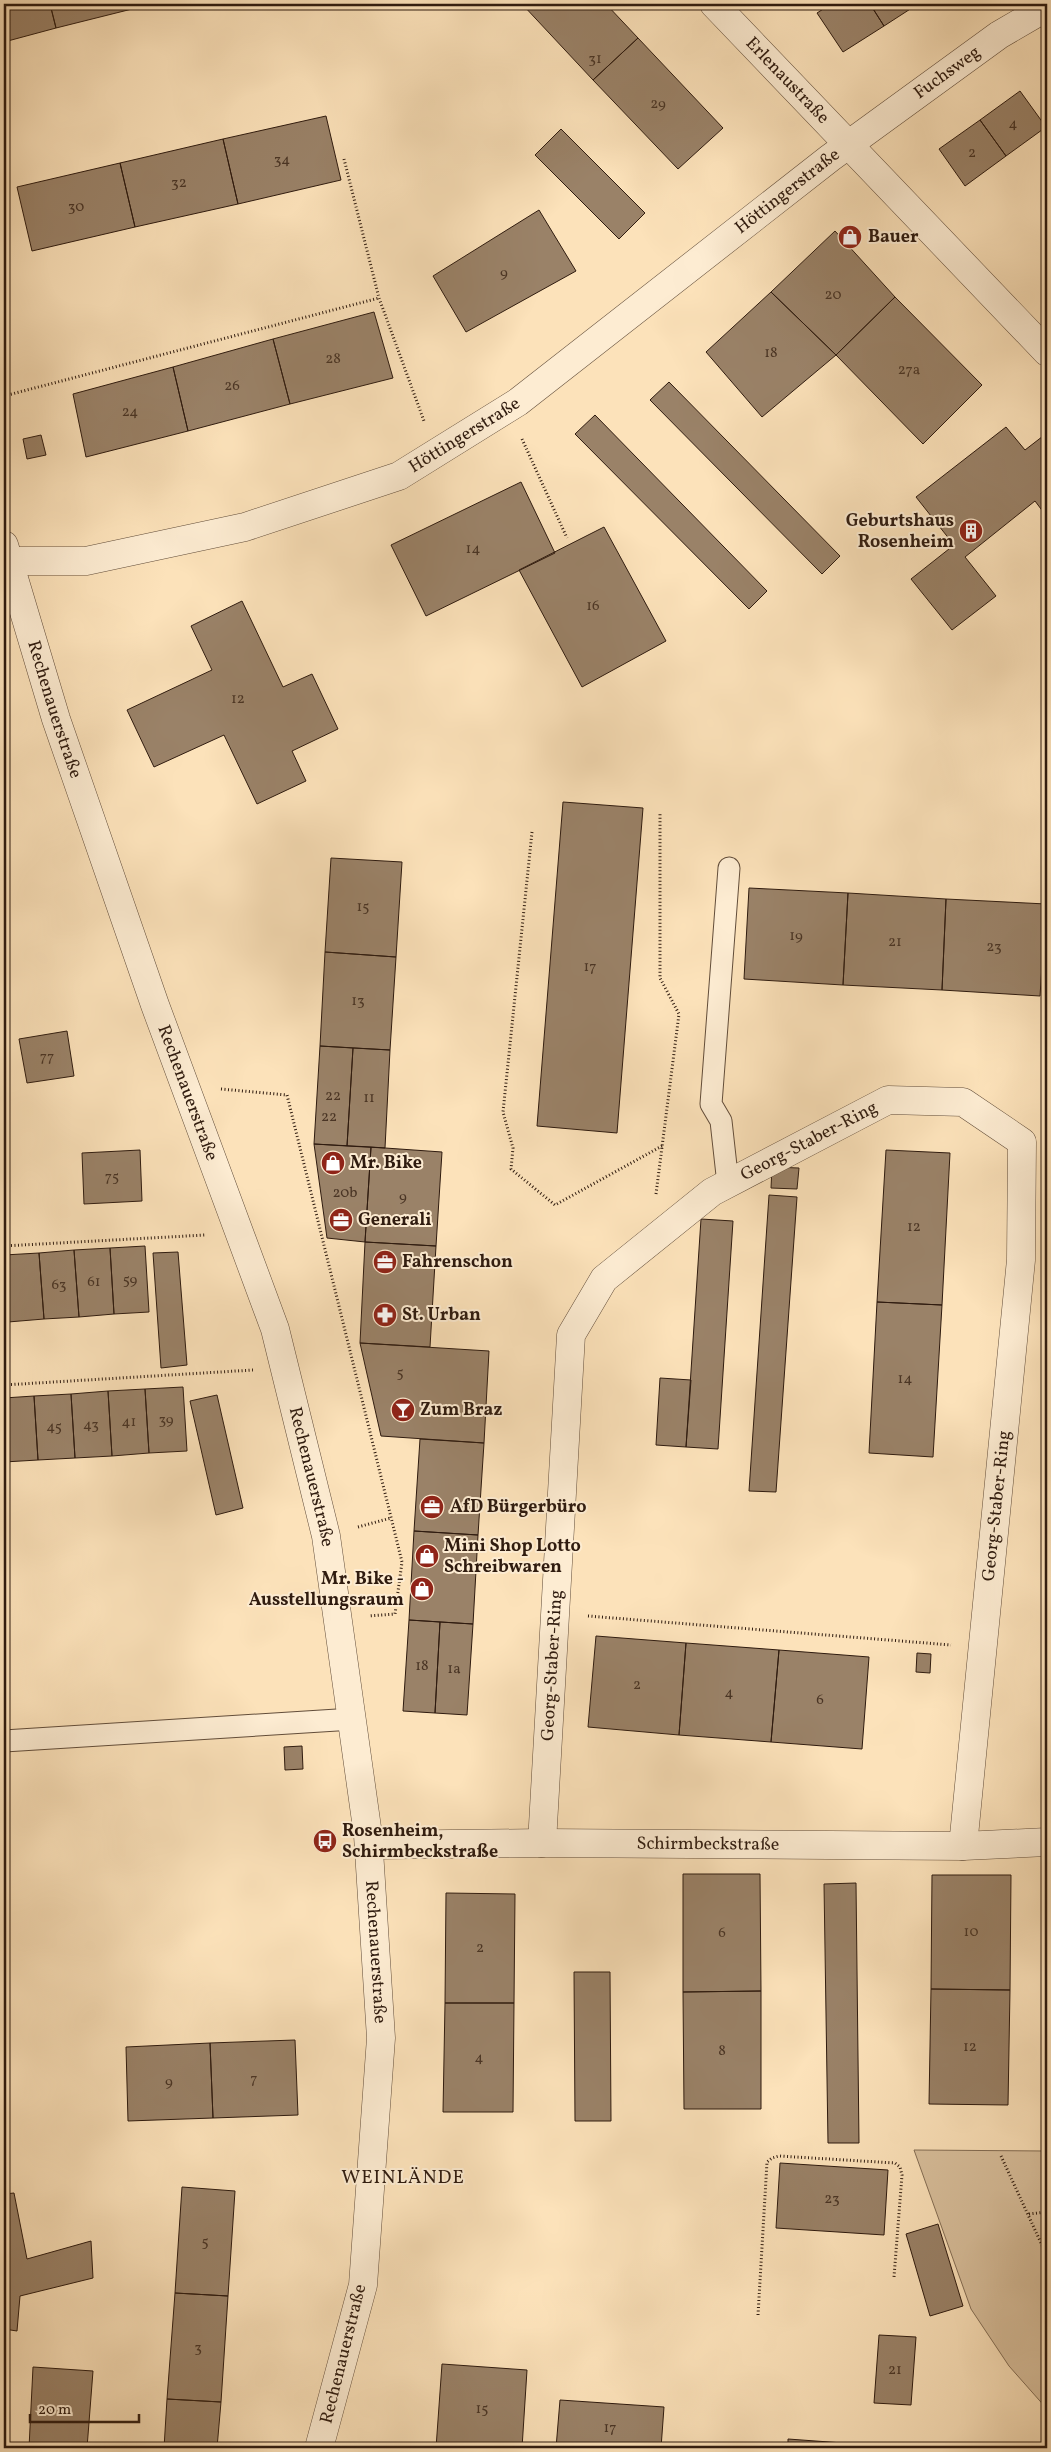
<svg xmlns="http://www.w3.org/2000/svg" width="1051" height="2452" viewBox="0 0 1051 2452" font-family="Vollkorn,serif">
  <rect width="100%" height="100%" fill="#fce2ba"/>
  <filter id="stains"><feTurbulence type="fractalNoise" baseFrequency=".004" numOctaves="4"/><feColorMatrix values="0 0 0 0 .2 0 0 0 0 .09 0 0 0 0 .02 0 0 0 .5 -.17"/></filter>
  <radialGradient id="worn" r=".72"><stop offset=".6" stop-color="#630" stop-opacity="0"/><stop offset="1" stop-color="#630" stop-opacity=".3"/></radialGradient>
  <path fill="#d9c09d" stroke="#846e56" d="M914,2150L1047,2151V2409L1009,2366L971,2309Z"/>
  <path fill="#9a8268" stroke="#2f1b0f" d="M4,4H50L56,28L4,42Z
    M50,4H152L56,28Z
    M522,4H606L638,38L593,80Z
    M831,4H870L884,26L843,52L817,13Z
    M870,4H918L884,26Z
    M638,38L723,128L678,169L593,80Z
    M1020,91L1046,127L1006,156L980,120Z
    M326,116L341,180L238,204L223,139Z
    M980,120L1006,156L965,186L939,149Z
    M561,129L645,213L619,239L535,155Z
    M223,139L238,204L135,227L120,163Z
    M120,163L135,227L32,251L17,187Z
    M539,210L576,271L466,332L433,276Z
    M835,231L895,297L836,355L771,292Z
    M771,292L836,355L762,417L706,352Z
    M895,297L982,385L923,444L836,355Z
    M374,312L393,378L290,404L273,339Z
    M273,339L290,404L188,431L173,367Z
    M173,367L188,431L86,457L73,394Z
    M669,382L840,556L822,574L650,400Z
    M595,415L767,591L749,609L575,434Z
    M1006,427L1025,450L1047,433V517L1035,501L965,557L996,596L952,630L911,579L954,545L916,497Z
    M41,435L46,455L27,459L23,439Z
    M521,482L555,553L426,616L391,545Z
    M604,527L666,641L582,687L519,570Z
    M242,601L283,687L312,674L338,729L292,751L306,781L257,804L224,735L154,767L127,710L212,670L191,626Z
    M563,802L643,808L617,1133L537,1126Z
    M331,858L402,862L396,957L325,952Z
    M749,888L848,893L843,985L744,979Z
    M848,893L946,899L942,990L843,985Z
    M946,899L1046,904L1040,996L942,990Z
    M325,952L396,957L390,1050L320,1046Z
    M67,1031L74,1076L27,1083L19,1039Z
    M320,1046L353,1048L347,1146L314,1144Z
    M353,1048L390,1050L385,1148L347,1146Z
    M1047,1061V1139H1043Z
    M314,1144L371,1147L365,1242L327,1238Z
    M371,1147L442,1152L436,1246L365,1242Z
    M140,1150L142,1201L84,1204L82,1153Z
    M886,1150L950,1153L942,1305L877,1302Z
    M772,1167L799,1168L797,1189L771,1188Z
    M769,1195L797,1197L776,1492L749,1491Z
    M701,1219L733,1221L718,1449L686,1447Z
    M365,1242L436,1246L430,1347L360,1343Z
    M145,1246L149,1312L114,1314L110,1248Z
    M110,1248L114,1314L79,1317L74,1250Z
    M74,1250L79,1317L44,1319L39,1253Z
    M178,1252L187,1365L161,1368L153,1253Z
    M39,1253L44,1319L8,1322L4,1255Z
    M4,1259L8,1322H4Z
    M877,1302L942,1305L933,1457L869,1453Z
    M360,1343L489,1351L484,1443L381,1436Z
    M660,1378L691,1380L686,1447L656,1445Z
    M183,1387L187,1451L149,1453L145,1389Z
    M145,1389L149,1453L112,1456L108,1391Z
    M108,1391L112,1456L75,1458L71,1394Z
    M71,1394L75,1458L38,1460L34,1396Z
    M217,1395L243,1508L216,1515L190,1401Z
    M34,1396L38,1460L4,1462V1398Z
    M420,1439L484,1443L478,1535L414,1531Z
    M1046,1496H1047V1562H1044Z
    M414,1531L478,1535L473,1624L409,1620Z
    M409,1620L440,1622L435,1713L403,1711Z
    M440,1622L473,1624L467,1715L435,1713Z
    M596,1636L686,1643L679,1735L588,1727Z
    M686,1643L779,1650L771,1742L679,1735Z
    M779,1650L869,1657L862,1749L771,1742Z
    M917,1653L931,1654L930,1673L916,1672Z
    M1046,1681H1047V1758L1042,1757Z
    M302,1746L303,1769L285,1770L284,1747Z
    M683,1874H760L761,1991L683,1992Z
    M932,1875H1011L1010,1990L931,1989Z
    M856,1883L859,2143H828L824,1884Z
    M446,1893L515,1894L514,2003H445Z
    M574,1972H610L611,2121H575Z
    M931,1989L1010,1990L1008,2105L929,2104Z
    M761,1991V2109H684L683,1992Z
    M445,2003H514L513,2112H443Z
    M295,2040L298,2115L213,2118L210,2043Z
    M210,2043L213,2118L128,2121L126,2047Z
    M780,2163L888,2170L884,2235L776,2228Z
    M182,2187L235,2191L228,2296L175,2293Z
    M14,2193L27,2259L91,2241L93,2278L20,2296L17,2331L4,2329V2194Z
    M938,2224L963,2306L930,2316L906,2234Z
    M175,2293L228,2296L221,2402L167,2399Z
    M879,2335L916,2337L911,2405L874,2403Z
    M442,2364L527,2370L522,2448H436Z
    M33,2367L93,2371L87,2448H29Z
    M167,2399L221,2402L217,2448H164Z
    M560,2400L664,2407L661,2448H556Z
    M788,2439L843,2443L842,2448H788Z"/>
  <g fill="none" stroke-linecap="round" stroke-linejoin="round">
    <g stroke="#624d3a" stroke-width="23">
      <path id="service" d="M728,1184L721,1121L711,1104L729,868
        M4,1741L353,1719"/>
    </g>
    <g stroke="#624d3a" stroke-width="29">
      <g id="minor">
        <path id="s1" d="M714,4L1047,352"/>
        <path id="s2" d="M4,545L56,719L155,1005L275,1329L326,1536L368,1835L381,2038L363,2285L319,2448"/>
        <path id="s3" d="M4,561H86L245,527L399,476L518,402L830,158L999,35L1047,7"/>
        <path id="s4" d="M542,1843L571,1335L604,1279L712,1192L888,1100L963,1102L1022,1142L1021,1260L963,1846"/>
        <path id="s5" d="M369,1845L542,1843L963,1846L1047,1842"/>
      </g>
    </g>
    <path stroke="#2f1b0f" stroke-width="3" stroke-dasharray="1 2.5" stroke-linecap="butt" d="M344,159L379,298L424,421
      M4,396L379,298
      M522,439L567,538
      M532,832L503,1112L513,1148L511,1169L555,1205L662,1146
      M221,1089L287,1095L402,1562L395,1614L369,1616
      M656,1194L679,1014L660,978V814
      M4,1246L205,1235
      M4,1385L253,1370
      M358,1527L391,1518
      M588,1616L951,1645
      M1001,2156L1047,2256
      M1029,2214L1047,2212
      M758,2315L767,2162L772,2158L779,2156L895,2163L900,2167L902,2175L894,2277"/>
    <use href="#service" stroke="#fdecd2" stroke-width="21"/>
    <use href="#minor" stroke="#fdecd2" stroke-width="28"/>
  </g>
  <defs>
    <g id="shop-disc" transform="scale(1.25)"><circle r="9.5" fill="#8f2418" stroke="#fdecd2"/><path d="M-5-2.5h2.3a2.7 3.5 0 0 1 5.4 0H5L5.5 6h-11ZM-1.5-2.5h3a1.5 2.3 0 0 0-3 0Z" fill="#fff"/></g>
    <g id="building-disc" transform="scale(1.25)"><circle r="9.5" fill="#8f2418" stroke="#fdecd2"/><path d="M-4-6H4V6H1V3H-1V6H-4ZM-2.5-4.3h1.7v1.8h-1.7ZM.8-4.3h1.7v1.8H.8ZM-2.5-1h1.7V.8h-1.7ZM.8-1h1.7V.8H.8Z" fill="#fff"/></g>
    <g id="office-disc" transform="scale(1.25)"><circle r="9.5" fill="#8f2418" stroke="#fdecd2"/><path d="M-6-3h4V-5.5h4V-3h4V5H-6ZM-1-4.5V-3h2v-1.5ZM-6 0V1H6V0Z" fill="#fff"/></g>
    <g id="pharmacy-disc" transform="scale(1.25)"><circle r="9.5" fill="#8f2418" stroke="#fdecd2"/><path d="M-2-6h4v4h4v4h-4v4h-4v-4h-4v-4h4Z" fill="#fff"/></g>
    <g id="bar-disc" transform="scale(1.25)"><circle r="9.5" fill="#8f2418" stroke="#fdecd2"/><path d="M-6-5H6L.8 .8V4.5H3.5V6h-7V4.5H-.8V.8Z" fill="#fff"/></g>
    <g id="bus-disc" transform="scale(1.25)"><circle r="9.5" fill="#8f2418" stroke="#fdecd2"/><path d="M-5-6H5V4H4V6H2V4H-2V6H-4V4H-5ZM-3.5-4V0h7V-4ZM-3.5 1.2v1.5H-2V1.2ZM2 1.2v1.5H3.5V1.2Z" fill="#fff"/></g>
  </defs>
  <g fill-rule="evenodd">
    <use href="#shop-disc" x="850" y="237"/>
    <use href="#building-disc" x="971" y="531"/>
    <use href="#shop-disc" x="333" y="1163"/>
    <use href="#office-disc" x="341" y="1220"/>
    <use href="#office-disc" x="385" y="1262"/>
    <use href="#pharmacy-disc" x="385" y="1315"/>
    <use href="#bar-disc" x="403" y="1410"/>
    <use href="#office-disc" x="432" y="1507"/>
    <use href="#shop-disc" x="427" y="1556"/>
    <use href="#shop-disc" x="422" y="1589"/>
    <use href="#bus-disc" x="325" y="1841"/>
  </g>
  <g text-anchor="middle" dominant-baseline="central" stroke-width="4" stroke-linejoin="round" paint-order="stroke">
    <g font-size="15" fill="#4a3525">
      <text x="595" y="59">31</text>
      <text x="658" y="104">29</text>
      <text x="1013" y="124">4</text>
      <text x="972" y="153">2</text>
      <text x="282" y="160">34</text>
      <text x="179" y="183">32</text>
      <text x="76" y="207">30</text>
      <text x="504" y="273">9</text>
      <text x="833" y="295">20</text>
      <text x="771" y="353">18</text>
      <text x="333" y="359">28</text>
      <text x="909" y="370">27a</text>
      <text x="232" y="386">26</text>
      <text x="130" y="412">24</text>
      <text x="473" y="549">14</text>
      <text x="593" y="606">16</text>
      <text x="238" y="699">12</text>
      <text x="363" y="907">15</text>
      <text x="796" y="936">19</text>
      <text x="895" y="942">21</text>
      <text x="994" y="947">23</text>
      <text x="590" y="967">17</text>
      <text x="358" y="1001">13</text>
      <text x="47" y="1057">77</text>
      <text x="333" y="1096">22</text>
      <text x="369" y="1098">11</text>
      <text x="329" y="1117">22</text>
      <text x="112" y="1177">75</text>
      <text x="345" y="1193">20b</text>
      <text x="403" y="1197">9</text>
      <text x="914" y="1227">12</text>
      <text x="130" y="1280">59</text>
      <text x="94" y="1282">61</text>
      <text x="59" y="1285">63</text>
      <text x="400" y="1373">5</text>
      <text x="905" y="1379">14</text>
      <text x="166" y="1420">39</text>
      <text x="129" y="1422">41</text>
      <text x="91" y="1425">43</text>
      <text x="54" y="1427">45</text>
      <text x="422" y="1666">18</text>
      <text x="454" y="1669">1a</text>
      <text x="637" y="1685">2</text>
      <text x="729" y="1693">4</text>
      <text x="820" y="1700">6</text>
      <text x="971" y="1932">10</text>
      <text x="722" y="1933">6</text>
      <text x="480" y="1948">2</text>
      <text x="970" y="2047">12</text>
      <text x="722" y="2051">8</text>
      <text x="479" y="2058">4</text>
      <text x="254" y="2079">7</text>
      <text x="169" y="2082">9</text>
      <text x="832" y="2199">23</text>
      <text x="205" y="2242">5</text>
      <text x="198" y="2348">3</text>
      <text x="895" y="2370">21</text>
      <text x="482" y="2409">15</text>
      <text x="610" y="2428">17</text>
    </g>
    <g font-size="18" fill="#2f1b0f" stroke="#fdecd2">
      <text stroke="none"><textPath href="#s3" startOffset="1088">Fuchsweg</textPath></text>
      <text stroke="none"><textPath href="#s1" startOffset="106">Erlenaustraße</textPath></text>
      <text stroke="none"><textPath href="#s3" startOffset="889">Höttingerstraße</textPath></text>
      <text stroke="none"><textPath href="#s3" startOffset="484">Höttingerstraße</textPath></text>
      <text stroke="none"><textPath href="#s2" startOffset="172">Rechenauerstraße</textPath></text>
      <text stroke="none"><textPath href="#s2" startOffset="578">Rechenauerstraße</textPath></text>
      <text stroke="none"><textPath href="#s4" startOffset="822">Georg-Staber-Ring</textPath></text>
      <text stroke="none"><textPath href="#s2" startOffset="982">Rechenauerstraße</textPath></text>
      <text transform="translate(997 1506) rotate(-84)">Georg-Staber-Ring</text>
      <text stroke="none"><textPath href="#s4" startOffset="178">Georg-Staber-Ring</textPath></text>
      <text stroke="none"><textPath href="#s5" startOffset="339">Schirmbeckstraße</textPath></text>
      <text stroke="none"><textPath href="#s2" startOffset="1462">Rechenauerstraße</textPath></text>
      <text transform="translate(344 2354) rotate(-76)">Rechenauerstraße</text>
    </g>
    <g font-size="18" font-weight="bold" fill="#2f1b0f" stroke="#fdecd2" text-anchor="start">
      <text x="868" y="237">Bauer</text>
      <text x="954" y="521" text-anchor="end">Geburtshaus<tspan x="954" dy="21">Rosenheim</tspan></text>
      <text x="350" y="1163">Mr. Bike</text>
      <text x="358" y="1220">Generali</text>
      <text x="402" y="1262">Fahrenschon</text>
      <text x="402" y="1315">St. Urban</text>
      <text x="420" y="1410">Zum Braz</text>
      <text x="450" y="1507">AfD Bürgerbüro</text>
      <text x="444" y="1546">Mini Shop Lotto<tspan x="444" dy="21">Schreibwaren</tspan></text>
      <text x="404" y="1579" text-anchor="end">Mr. Bike -<tspan x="404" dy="21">Ausstellungsraum</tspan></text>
      <text x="342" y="1831">Rosenheim,<tspan x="342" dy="21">Schirmbeckstraße</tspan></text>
    </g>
    <g font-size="19" letter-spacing="1" fill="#2f1b0f" stroke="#fdecd2">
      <text x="403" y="2178">WEINLÄNDE</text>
    </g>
  </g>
  <rect width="1051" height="2452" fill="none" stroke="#fce2ba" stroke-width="20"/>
  <rect x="5" y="5" width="1041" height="2442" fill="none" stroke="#2f1b0f" stroke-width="2.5"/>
  <rect x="10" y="10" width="1031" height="2432" fill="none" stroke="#2f1b0f"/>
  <path d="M30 2414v8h109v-8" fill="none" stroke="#2f1b0f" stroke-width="2.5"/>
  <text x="38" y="2414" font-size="15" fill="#2f1b0f" stroke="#fdecd2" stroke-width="4" paint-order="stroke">20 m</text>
  <rect width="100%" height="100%" filter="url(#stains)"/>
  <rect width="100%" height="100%" fill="url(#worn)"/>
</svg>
